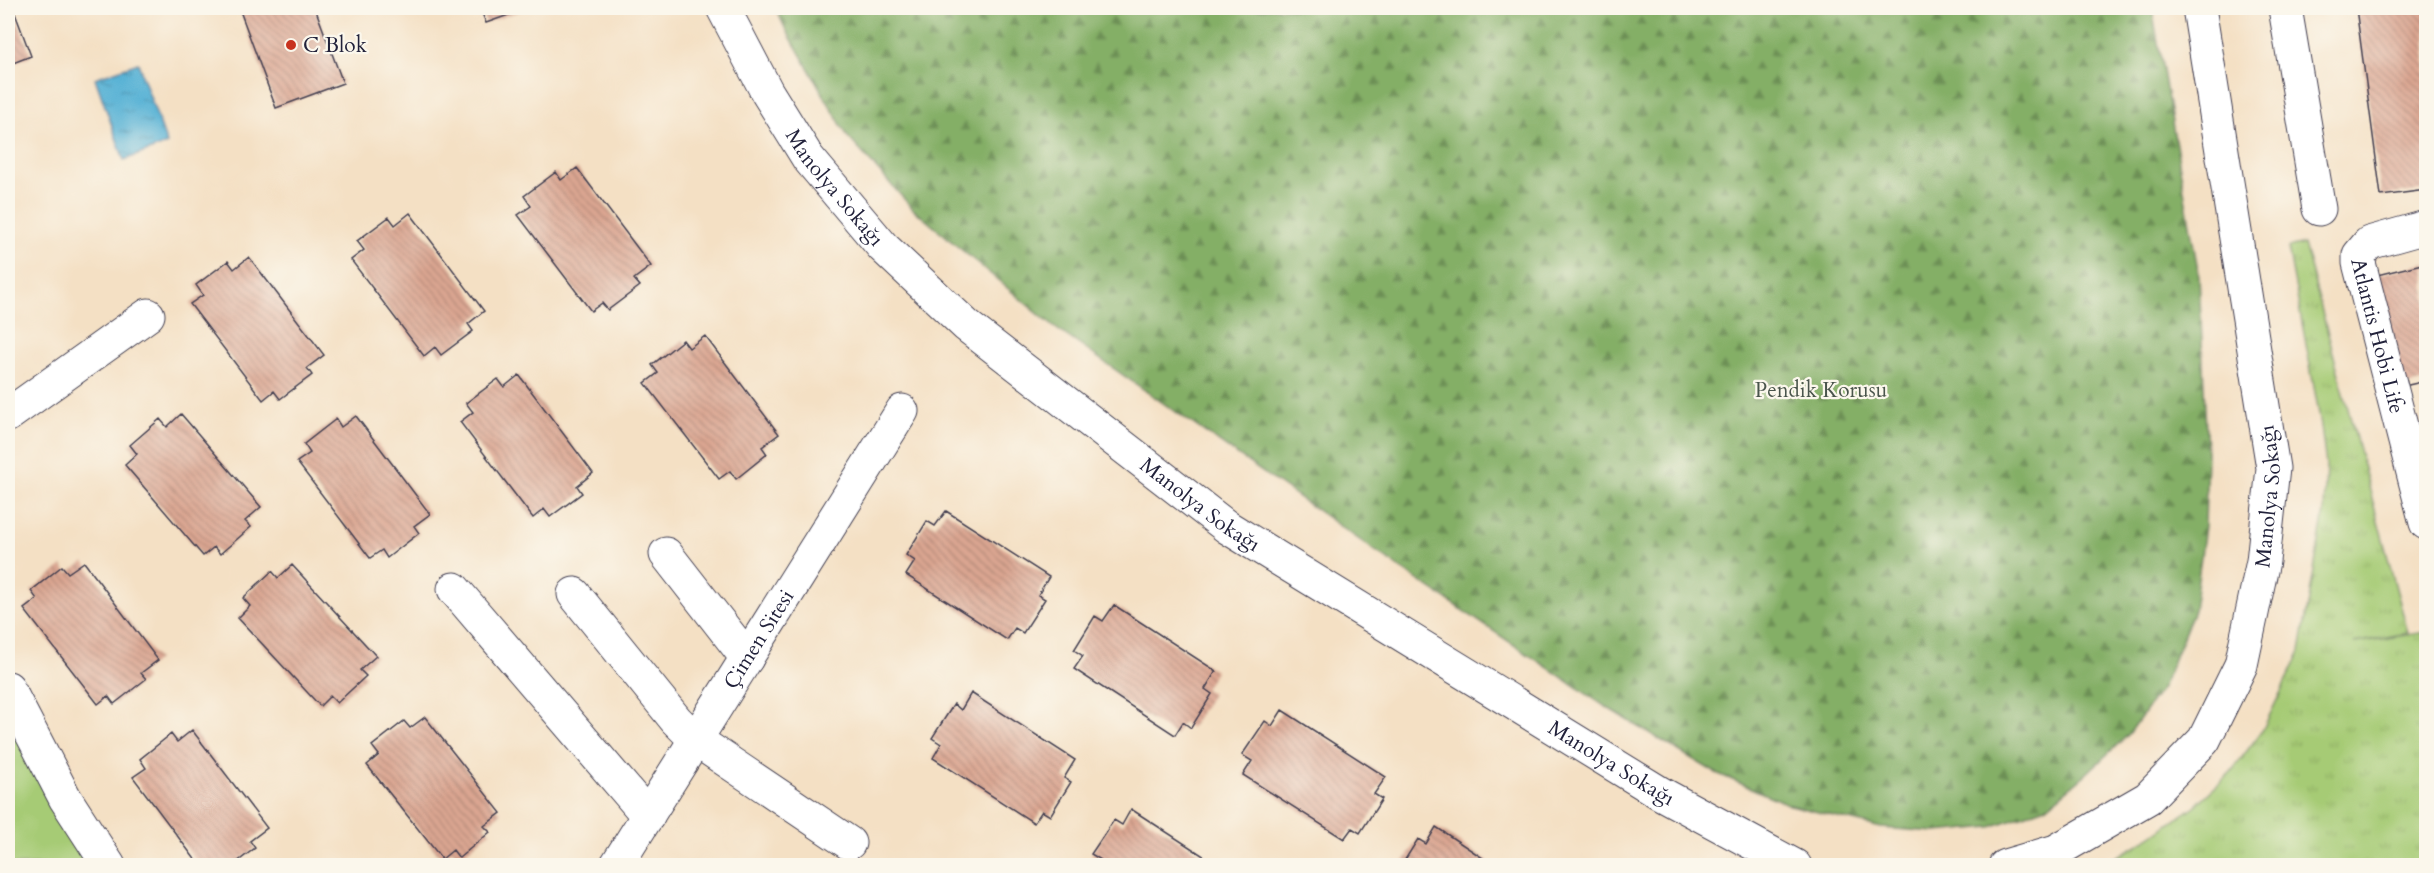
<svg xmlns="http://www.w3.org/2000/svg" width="2434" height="873" viewBox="0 0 2434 873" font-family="Cardo,serif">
  <defs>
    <pattern id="grass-tufts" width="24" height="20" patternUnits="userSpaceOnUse" patternTransform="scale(1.5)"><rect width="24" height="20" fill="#a6cb74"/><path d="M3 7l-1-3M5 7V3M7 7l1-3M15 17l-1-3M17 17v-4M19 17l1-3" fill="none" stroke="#8fae65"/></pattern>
    <pattern id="forest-firs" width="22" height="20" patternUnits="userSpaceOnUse" patternTransform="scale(1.5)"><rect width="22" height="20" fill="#84af66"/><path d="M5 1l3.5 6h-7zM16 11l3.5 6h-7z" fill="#6c8e55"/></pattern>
    <pattern id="water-ripples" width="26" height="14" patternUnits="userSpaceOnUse" patternTransform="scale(1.5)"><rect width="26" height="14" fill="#58b2d5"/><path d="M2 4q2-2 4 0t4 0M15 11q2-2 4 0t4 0" fill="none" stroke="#4890ae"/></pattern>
    <pattern id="building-back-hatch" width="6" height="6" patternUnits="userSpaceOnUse" patternTransform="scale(1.5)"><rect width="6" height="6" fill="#dba691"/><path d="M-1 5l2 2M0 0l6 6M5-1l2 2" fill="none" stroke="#b18778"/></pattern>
  </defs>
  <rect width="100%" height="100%" fill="#fbf7ec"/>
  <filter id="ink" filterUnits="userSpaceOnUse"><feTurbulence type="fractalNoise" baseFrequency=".0167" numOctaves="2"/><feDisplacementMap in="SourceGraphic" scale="12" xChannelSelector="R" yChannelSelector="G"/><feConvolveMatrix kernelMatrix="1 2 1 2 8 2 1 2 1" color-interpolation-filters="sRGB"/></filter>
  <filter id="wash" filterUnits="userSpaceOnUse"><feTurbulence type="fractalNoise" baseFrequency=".008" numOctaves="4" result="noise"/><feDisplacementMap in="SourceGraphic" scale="24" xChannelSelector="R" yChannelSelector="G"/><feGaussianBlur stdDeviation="1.35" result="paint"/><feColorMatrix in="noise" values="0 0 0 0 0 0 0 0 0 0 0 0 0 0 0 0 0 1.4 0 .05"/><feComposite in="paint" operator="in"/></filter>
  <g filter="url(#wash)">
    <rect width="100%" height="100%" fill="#f4e0c4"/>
    <path fill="url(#grass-tufts)" stroke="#647658" stroke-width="1.5" d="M2304,244L2408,633L2354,643L2426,632V865H2102L2149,838L2195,806L2231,772L2262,731L2300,652L2324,512L2326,465L2320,419L2288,248Z"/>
    <path fill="url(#forest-firs)" stroke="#536850" stroke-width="1.5" d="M776,8H2152L2199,276L2207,453L2205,526L2194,610L2163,686L2129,734L2085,775L2046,807L1991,827L1936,832L1881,828L1790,805L1714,772L1606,707L1397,566L1054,327L914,210L848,137L784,26Z"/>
    <path fill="#a6cb74" stroke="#647658" stroke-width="1.5" d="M8,716L92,865H8Z"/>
    <path fill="url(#water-ripples)" stroke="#3d6a88" stroke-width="1.5" d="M138,63L167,144L124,160L95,78Z"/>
    <g id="blocks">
      <path fill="url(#building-back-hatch)" d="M8,8H13L31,56L8,65Z
        M239,8H315L343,83L276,108Z
        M480,8H528L486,23Z
        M2356,8H2426V190L2381,196Z
        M577,168L651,266L634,279L640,286L608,310L602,303L591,311L518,215L531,206L524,196L556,172L561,180Z
        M410,213L484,311L468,324L473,331L441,355L435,347L424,356L351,260L364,250L357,241L389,217L395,225Z
        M249,257L324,355L307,368L312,375L280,399L274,391L263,400L190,304L203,295L196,285L228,261L234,269Z
        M2426,263V381L2404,386L2377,275Z
        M705,336L779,434L762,447L767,454L736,479L730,471L719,479L645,383L658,373L652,365L683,340L689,348Z
        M519,375L593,473L577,486L582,493L550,517L544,509L533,518L460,422L473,412L466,403L498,379L504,387Z
        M181,414L261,507L245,521L251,527L220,554L214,547L203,556L125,465L137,454L130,445L160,419L167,427Z
        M356,416L430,514L414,526L419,533L387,558L382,550L370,558L297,462L310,453L304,444L336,419L341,427Z
        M946,511L1049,577L1038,595L1045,599L1023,633L1015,628L1007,640L906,575L915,561L906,555L927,521L935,526Z
        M84,562L158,660L141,673L146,679L114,704L108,696L98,704L24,609L37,599L31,591L62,566L68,573Z
        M292,565L376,656L360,670L366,676L337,703L330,696L320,706L238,618L250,606L243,598L272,571L278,578Z
        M1114,605L1216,671L1205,689L1212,694L1191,728L1183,722L1175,735L1074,669L1083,656L1074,650L1095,616L1103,621Z
        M971,693L1075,760L1064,778L1071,782L1050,816L1042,811L1034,823L933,758L941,744L932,738L954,704L961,710Z
        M1282,710L1386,777L1374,794L1382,799L1360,833L1352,828L1344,839L1243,775L1252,761L1242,755L1265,721L1272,726Z
        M425,717L501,813L484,826L490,832L459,858L453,850L442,859L367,765L379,755L372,746L404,721L410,728Z
        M192,730L267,828L250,841L255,848L232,866H200L133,777L146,768L140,759L171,734L177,742Z
        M1131,809L1219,866H1097L1101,860L1091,854L1114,820L1122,825Z
        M1436,827L1495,866H1401L1418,839L1426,844Z"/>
    </g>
  </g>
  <g filter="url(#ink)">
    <use href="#blocks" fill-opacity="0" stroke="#423e50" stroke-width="1.5"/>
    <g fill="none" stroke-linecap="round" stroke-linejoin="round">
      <g stroke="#423e50" stroke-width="35">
        <g id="minor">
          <path id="s1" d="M723,8L767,92L808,158L883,247L967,326L1227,527L1660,793L1795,866"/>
          <path d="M2285,8L2319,209"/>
          <path id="s2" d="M2426,227L2369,243L2359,255V263L2426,523"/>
          <path d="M8,415L148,315"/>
          <path d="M666,554L747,658"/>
          <path d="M454,589L648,816"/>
          <path d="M574,594L676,720L696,740L849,843"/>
          <path d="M8,688L65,798L109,866"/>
          <path id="s3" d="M616,866L902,411"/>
          <path id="s4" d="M2005,866L2056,851L2148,798L2204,740L2241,665L2263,561L2273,468L2199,8"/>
        </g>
      </g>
      <use href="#minor" stroke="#fff" stroke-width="33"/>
    </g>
  </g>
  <circle fill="#c8321e" stroke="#fbf7ec" stroke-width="2" cx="291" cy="45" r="6"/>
  <g text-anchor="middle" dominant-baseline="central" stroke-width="4.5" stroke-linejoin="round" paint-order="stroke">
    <g font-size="21" fill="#22223b" stroke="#fbf7ec" text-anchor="start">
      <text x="303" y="45">C Blok</text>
    </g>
    <g font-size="21" fill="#22223b" stroke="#fbf7ec">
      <text stroke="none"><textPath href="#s1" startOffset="212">Manolya Sokağı</textPath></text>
      <text stroke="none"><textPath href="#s2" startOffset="158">Atlantis Hobi Life</textPath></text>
      <text stroke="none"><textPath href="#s4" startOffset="495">Manolya Sokağı</textPath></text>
      <text stroke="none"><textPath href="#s1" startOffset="698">Manolya Sokağı</textPath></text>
      <text stroke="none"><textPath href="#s3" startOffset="268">Çimen Sitesi</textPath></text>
      <text stroke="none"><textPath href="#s1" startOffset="1184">Manolya Sokağı</textPath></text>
    </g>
    <g font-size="21" fill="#4a554c" stroke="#fbf7ec">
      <text x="1821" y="390">Pendik Korusu</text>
    </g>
  </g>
  <rect width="2434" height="873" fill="none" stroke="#fbf7ec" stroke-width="30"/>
</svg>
